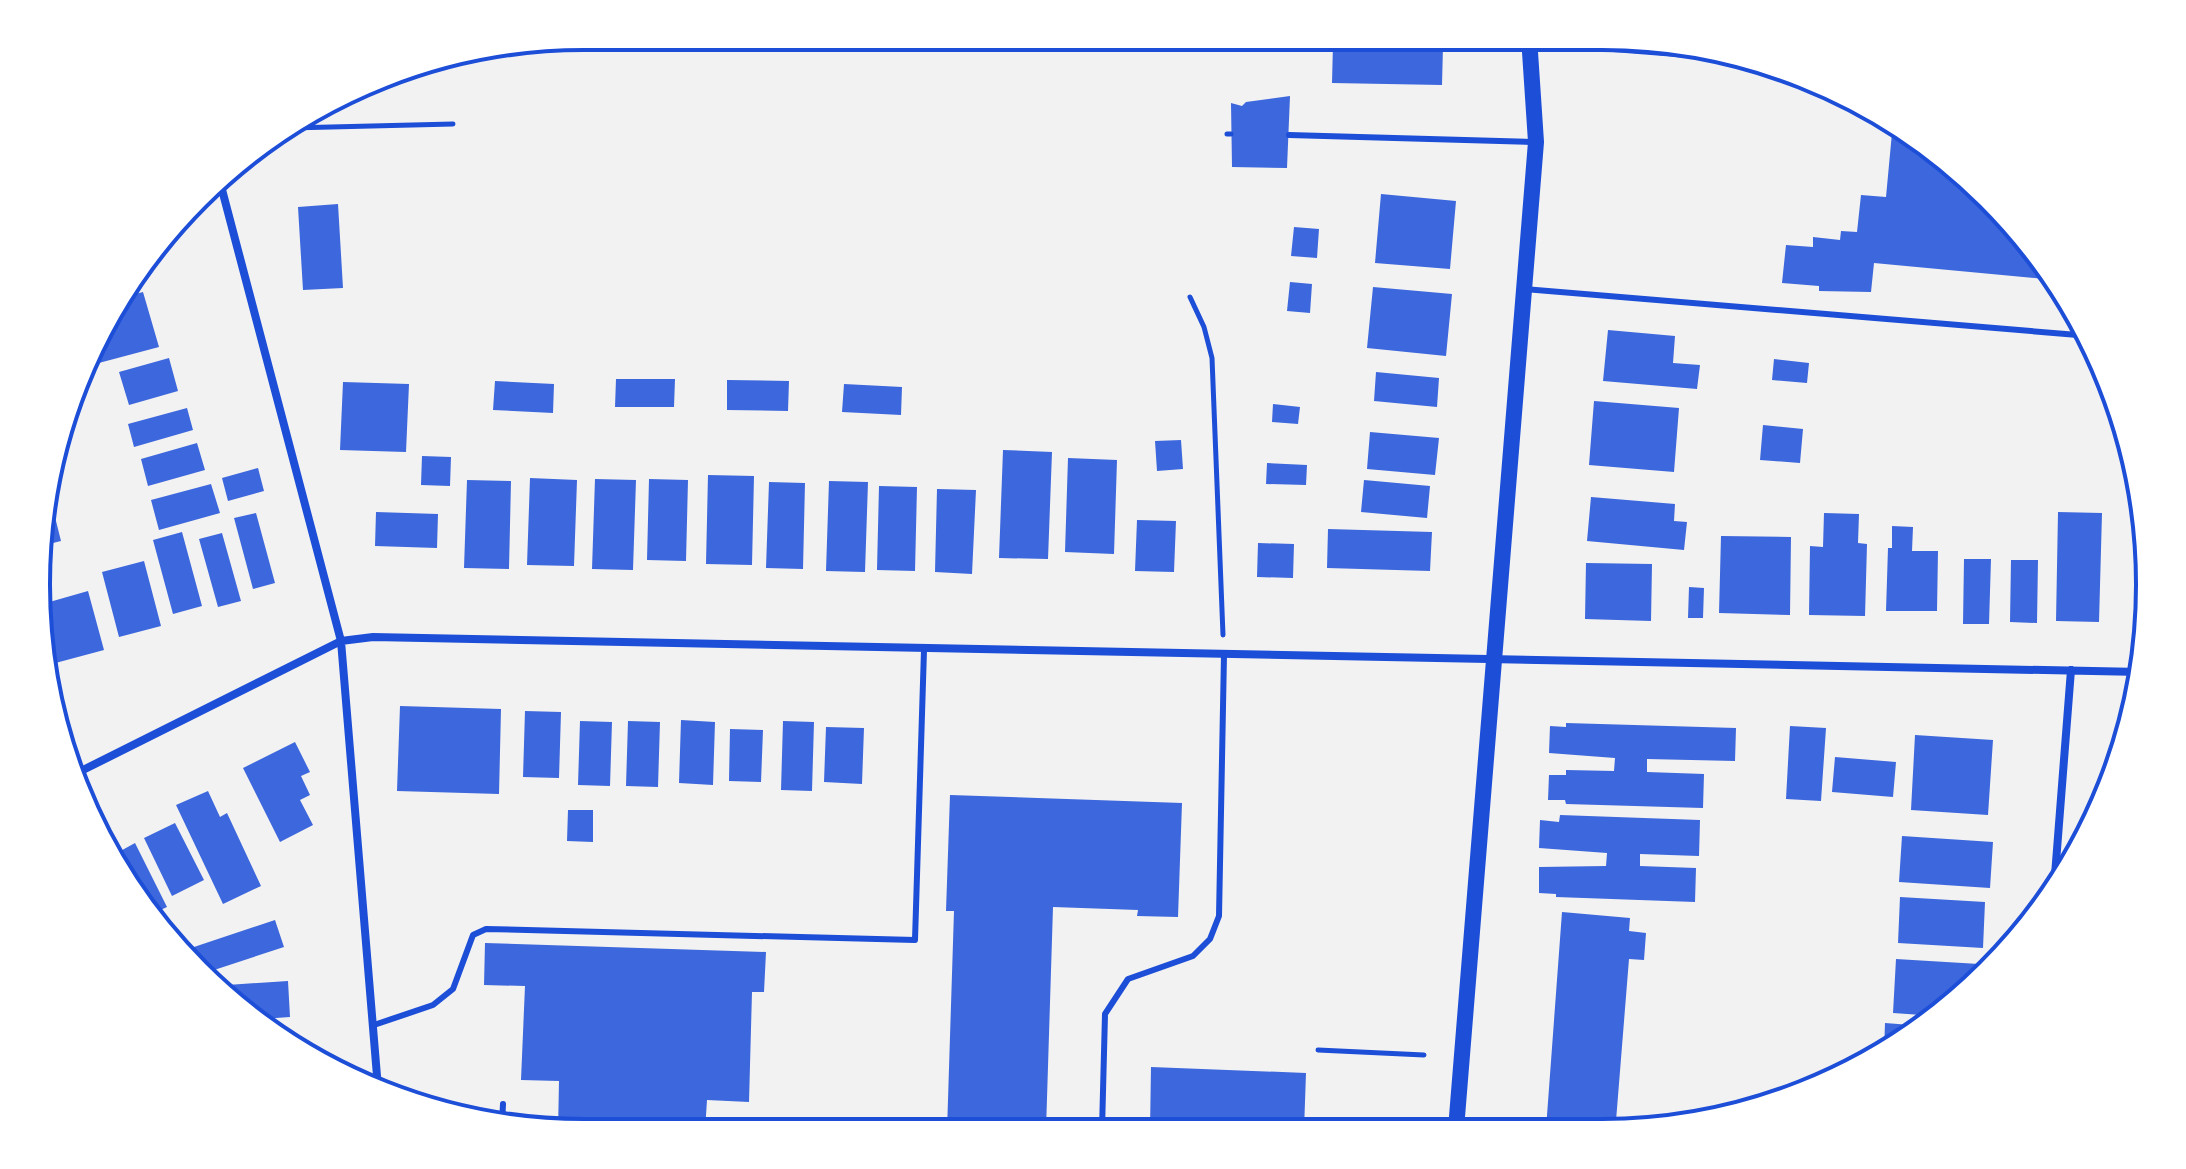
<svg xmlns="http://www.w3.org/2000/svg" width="2186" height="1169" viewBox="0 0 2186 1169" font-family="'Nunito Sans',sans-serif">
  <rect width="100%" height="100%" fill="#f2f2f2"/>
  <path fill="#3d67dc" d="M1333,43L1443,46L1442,85L1332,83Z
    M1290,96L1287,168L1232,167L1231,103L1242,106L1246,102Z
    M1893,122L1963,172L2036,250L2055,280L1874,263L1871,292L1819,291V286L1782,283L1786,245L1813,247V237L1840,240L1841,231L1857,232L1861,195L1886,197Z
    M1381,194L1456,201L1450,269L1375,263Z
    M338,204L343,288L303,290L298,207Z
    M1294,227L1319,229L1317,258L1291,256Z
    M148,259L152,273L129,280L137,271Z
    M1290,282L1312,284L1310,313L1287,311Z
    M1373,287L1452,294L1446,356L1367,348Z
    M143,292L159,347L95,364L93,358L120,298Z
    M1608,330L1675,336L1673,363L1700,365L1697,389L1603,381Z
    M169,358L178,391L129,405L119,372Z
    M1774,359L1809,363L1807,383L1772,380Z
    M1376,372L1439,378L1437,407L1374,401Z
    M616,379H675L674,407H615Z
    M727,380L789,381L788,411L727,410Z
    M495,381L554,384L553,413L493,410Z
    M343,382L409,384L406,452L340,450Z
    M844,384L902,387L901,415L842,412Z
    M1594,401L1679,408L1674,472L1589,465Z
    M1273,404L1300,407L1298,424L1272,422Z
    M187,408L193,430L134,447L128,424Z
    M1763,425L1803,429L1800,463L1760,460Z
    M1370,432L1439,438L1435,475L1367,469Z
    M1181,440L1183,469L1157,471L1155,441Z
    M197,443L205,470L148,486L141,459Z
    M1003,450L1052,452L1048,559L999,558Z
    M422,456L451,457L450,486L421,485Z
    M1068,458L1117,460L1114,554L1065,552Z
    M1267,463L1307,465L1306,485L1266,484Z
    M258,468L264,491L228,501L222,478Z
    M708,475L754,476L752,565L706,564Z
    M530,478L577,480L574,566L527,565Z
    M595,479L636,480L633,570L592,569Z
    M649,479L688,480L686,561L647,560Z
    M467,480L511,481L509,569L464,568Z
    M1364,480L1430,486L1427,518L1361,512Z
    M829,481L868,482L865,572L826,571Z
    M769,482L805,483L803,569L766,568Z
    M211,484L220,513L159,530L151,500Z
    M879,486L917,487L915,571L877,570Z
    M937,489L976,490L972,574L935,572Z
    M2138,492L2149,548L2147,607H2135Z
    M50,497L61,541L45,545L49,497Z
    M1591,497L1675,504L1674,521L1687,522L1684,550L1587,541Z
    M376,512L438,514L437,548L375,546Z
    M2058,512L2102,513L2099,622L2056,621Z
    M256,513L275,583L253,589L234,518Z
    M1824,513L1859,514L1858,543L1867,544L1865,616L1809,615L1810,546L1823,547Z
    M1137,520L1176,521L1174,572L1135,571Z
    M1892,526L1913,527L1912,551H1938L1937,611H1886L1888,548H1892Z
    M1328,529L1432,532L1430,571L1327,568Z
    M182,532L202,606L173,614L153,540Z
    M222,533L241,601L218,607L199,539Z
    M1721,536L1791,537L1790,615L1719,613Z
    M1258,543L1294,544L1293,578L1257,577Z
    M1964,559H1991L1989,624H1963Z
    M2011,560H2038L2037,623L2010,622Z
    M144,561L161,626L119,637L102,572Z
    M1586,563L1652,564L1651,621L1585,619Z
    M1689,587L1704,588L1703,618H1688Z
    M88,591L104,650L48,665L37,621L39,605Z
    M400,706L501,709L499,794L397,791Z
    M525,711L561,712L559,778L523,777Z
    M681,720L715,722L713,785L679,783Z
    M580,721L612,722L610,786L578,785Z
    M628,721L660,722L658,787L626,786Z
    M783,721L814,722L812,791L781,790Z
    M1566,723L1736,728L1735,761L1647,759V772L1704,774L1703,808L1566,804L1565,800H1548L1549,775H1566V770L1614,771L1615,758L1549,753L1550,726L1566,727Z
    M1790,726L1826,728L1821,801L1786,799Z
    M826,727L864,728L862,784L824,782Z
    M730,729L763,730L761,782L729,781Z
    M1915,735L1993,740L1988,815L1911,810Z
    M295,742L310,772L301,776L310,795L300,800L313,825L280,842L243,768Z
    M1835,757L1896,762L1893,797L1832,792Z
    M208,791L220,817L227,813L261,886L223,904L176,805Z
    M950,795L1182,803L1178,917L1137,916L1138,910L1053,907L1046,1130L947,1131L954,911H946Z
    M568,810H593V842L567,841Z
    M1560,815L1700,820L1699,856L1640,854V866L1696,868L1695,902L1556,897V894L1539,893V867L1606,866L1607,853L1539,848L1540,820L1559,822Z
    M175,823L204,880L172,896L144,838Z
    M1902,836L1993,842L1990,888L1899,882Z
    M135,843L167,907L152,914L115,854Z
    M1900,897L1985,902L1983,948L1898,943Z
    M1562,912L1630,918L1629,931L1646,933L1644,960L1629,959L1616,1121L1653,1124V1128L1546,1129Z
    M275,920L284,947L205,973L179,952Z
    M485,943L766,952L764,992H752L749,1102L707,1100L705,1131L558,1132L559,1081L521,1080L525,986L484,985Z
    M1896,959L1979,964L1978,981L1936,1016L1893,1013Z
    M288,981L290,1017L262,1019L227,991V985Z
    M1885,1023L1924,1026L1884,1052Z
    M294,1031L295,1047L277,1032Z
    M1151,1067L1306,1073L1304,1130H1150Z"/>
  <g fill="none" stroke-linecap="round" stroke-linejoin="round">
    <path stroke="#1d4ed8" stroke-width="5" d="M1569,46L1758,61
      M290,128L453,124
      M1227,134H1231
      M1190,297L1204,327L1212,358L1223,635
      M1318,1050L1424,1055"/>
    <path stroke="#1d4ed8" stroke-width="6" d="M1289,135L1533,142
      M1524,289L2090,336
      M374,1025L433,1005L453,989L473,935L486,929L915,940L924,650
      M502,1124L503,1104
      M1102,1130L1105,1014L1128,979L1193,956L1210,939L1219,916L1224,655"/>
    <path stroke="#1d4ed8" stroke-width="8" d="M220,182L341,641L378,1088
      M73,775L341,641L373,637L2141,672
      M2054,888L2071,670"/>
    <path stroke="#1d4ed8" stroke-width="16" d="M1456,1129L1536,142L1529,37"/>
  </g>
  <path d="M0 0H2186V1169H0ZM584 50H1602A534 534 0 0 1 2136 584V585A534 534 0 0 1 1602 1119H584A534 534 0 0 1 50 585V584A534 534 0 0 1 584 50Z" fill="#fff" fill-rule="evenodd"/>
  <path fill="none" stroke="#1d4ed8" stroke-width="4" d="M584 50H1602A534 534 0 0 1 2136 584V585A534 534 0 0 1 1602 1119H584A534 534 0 0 1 50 585V584A534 534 0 0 1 584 50Z"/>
</svg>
